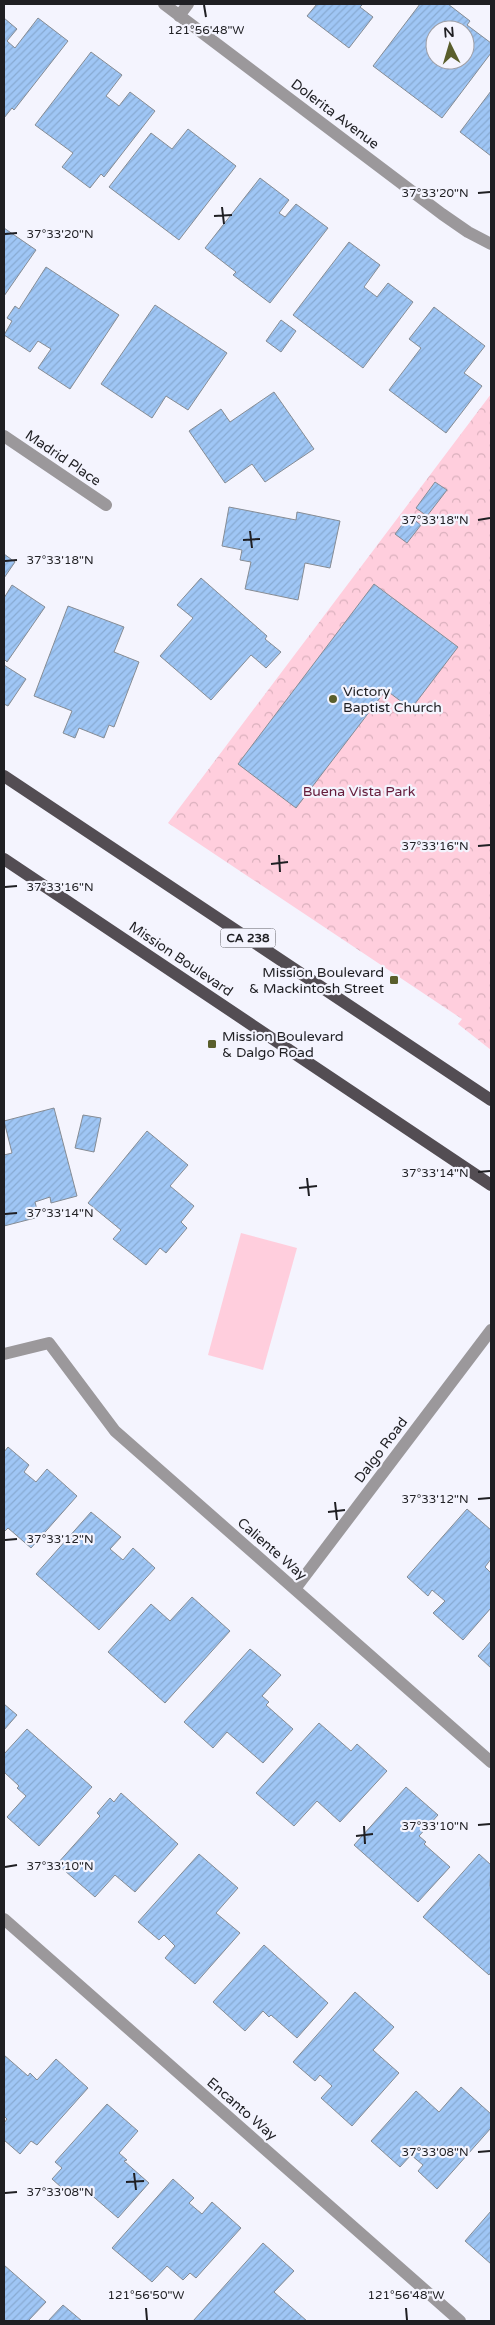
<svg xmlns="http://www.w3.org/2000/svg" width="495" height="2325" viewBox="0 0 495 2325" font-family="'Varela Round',sans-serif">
  <defs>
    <pattern id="park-crowns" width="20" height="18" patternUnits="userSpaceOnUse" patternTransform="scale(1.25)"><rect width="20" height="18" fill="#ffcedd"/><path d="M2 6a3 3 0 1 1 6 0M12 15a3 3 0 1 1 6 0" fill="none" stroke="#dab0bd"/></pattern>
    <pattern id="building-hatch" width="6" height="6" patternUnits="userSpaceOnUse" patternTransform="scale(1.25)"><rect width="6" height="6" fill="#9fc6f5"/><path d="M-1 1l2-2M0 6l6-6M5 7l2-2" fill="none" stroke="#88aad2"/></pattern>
  </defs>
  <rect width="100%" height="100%" fill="#f4f4fe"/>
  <path fill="url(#park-crowns)" d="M491,394V1050L458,1024L462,1019L168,823Z"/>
  <path fill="#ffcedd" d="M241,1233L297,1248L263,1370L208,1355Z"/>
  <path fill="url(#building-hatch)" stroke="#868c94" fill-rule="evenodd" d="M317,4H363L360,7L373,17L349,48L307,16Z
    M420,4H448L470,21L467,25L491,43V53L442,118L373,66ZM435,30H465V60H435Z
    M4,18L17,29L7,41L15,48L38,18L68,41L14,110L12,108L4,118Z
    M91,52L122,75L106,96L119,106L130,92L155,111L104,177L101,174L90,188L62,167L73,153L35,125Z
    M491,91V156L460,132Z
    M188,129L236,166L179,240L109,187L151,133L172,149Z
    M260,178L289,200L279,213L285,217L296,204L328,228L270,303L233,275L236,272L205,248Z
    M4,228L36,250L4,296Z
    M349,242L380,265L364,287L377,297L388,283L413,302L363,368L293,315Z
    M46,267L119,315L70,389L38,368L51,349L38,341L30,352L4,335L12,321L7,318L15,306L19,309Z
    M155,305L227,353L188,410L166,396L152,418L101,384Z
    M434,307L485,346L464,373L482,386L446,433L389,390L421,348L409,339Z
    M281,320L296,331L281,352L266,341Z
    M274,392L314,449L265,482L252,464L225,483L189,431L221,409L230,422Z
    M435,482L447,490L427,516L416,508Z
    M229,507L296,520L297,512L340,521L330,568L305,563L298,600L245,589L251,562L240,560L242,550L222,546Z
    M409,516L421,525L407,543L395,534Z
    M4,554L15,562L4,578Z
    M201,578L267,636L265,639L281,652L266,668L251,655L211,700L160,656L193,618L177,605Z
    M374,584L458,647L411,709L386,690L296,808L238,764Z
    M12,585L45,607L7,662L4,659V598Z
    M68,606L124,627L114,652L139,662L114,727L109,725L104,738L79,728L75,738L63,733L72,711L34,696Z
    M4,665L26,679L8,706L4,704Z
    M54,1108L77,1196L51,1203L50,1197L35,1202L39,1217L4,1226V1155L12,1153L4,1121Z
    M83,1115L101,1118L94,1152L75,1148Z
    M147,1131L188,1165L170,1186L194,1206L181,1222L187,1228L166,1253L160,1248L146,1265L113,1239L121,1230L88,1203Z
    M8,1447L29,1465L24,1472L36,1482L47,1469L77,1496L31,1548L8,1528L4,1532V1452Z
    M467,1509L491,1530V1559L485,1567L491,1573V1608L463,1640L433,1613L445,1601L432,1590L428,1596L407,1577Z
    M91,1512L121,1537L110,1549L123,1560L133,1548L155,1568L99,1630L36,1574Z
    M192,1597L230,1631L165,1703L108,1652L151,1604L170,1621Z
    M491,1641V1668L478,1656Z
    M250,1649L281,1675L262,1696L269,1702L266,1705L293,1729L263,1763L227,1732L213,1748L184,1722Z
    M4,1704L17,1715L4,1730Z
    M319,1723L351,1751L357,1744L387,1771L340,1822L317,1801L294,1826L256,1793Z
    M27,1729L92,1787L39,1846L7,1817L26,1796L17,1788L19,1786L4,1772V1754Z
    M406,1787L438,1815L419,1836L426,1842L424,1844L450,1867L418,1902L354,1845Z
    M121,1793L178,1844L135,1892L115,1875L95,1897L57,1864L100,1816L97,1813L110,1798L114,1802Z
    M199,1854L238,1888L216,1913L240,1933L195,1984L165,1958L175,1946L164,1935L159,1940L138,1922Z
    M479,1854L491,1865L490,1886L491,1888V1972L489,1975L423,1917Z
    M264,1945L328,2003L297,2038L271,2015L269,2017L263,2011L245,2031L213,2002Z
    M355,1992L394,2027L373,2050L399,2073L352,2126L321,2098L332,2086L320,2075L315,2081L293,2062Z
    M4,2055L28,2076L30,2073L37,2080L56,2059L88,2088L37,2145L31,2141L20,2154L4,2140V2123L7,2119L4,2116Z
    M461,2087L491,2114V2128L437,2189L418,2171L423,2165L411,2155L400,2167L371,2141L416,2091L439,2112Z
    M107,2104L138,2131L119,2153L127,2160L124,2161L149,2183L118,2218L81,2186L72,2197L52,2179L62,2168L55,2162Z
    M173,2179L194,2198L189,2203L202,2214L212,2202L241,2228L196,2278L190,2273L183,2280L167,2266L152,2282L112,2248Z
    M491,2211V2264L465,2241Z
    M263,2243L294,2271L274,2292L307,2321H193Z
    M4,2265L46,2302L28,2321H4Z
    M63,2305L82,2321H48Z"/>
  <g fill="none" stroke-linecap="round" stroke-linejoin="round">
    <path stroke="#9b989b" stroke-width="12" d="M164,4L442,214L468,232L491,244
      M179,16L188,4
      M4,436L106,505
      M4,1354L49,1343L115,1431L491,1762
      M295,1589L491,1330
      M4,1919L460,2321"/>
    <path stroke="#534d53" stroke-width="12" d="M4,776L491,1100
      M4,859L491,1185"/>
  </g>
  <path fill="none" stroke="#1f1f23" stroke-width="2" d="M204,5L206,17M478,193L490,192M222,207L224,224M214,216L232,215M5,234L17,233M478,520L490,518M250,531L252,548M243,540L260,539M5,561L17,560M478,846L490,845M279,855L280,872M271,864L288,862M5,887L17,886M478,1172L490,1171M307,1178L309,1196M299,1188L317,1186M5,1214L17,1213M478,1499L490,1498M335,1502L337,1520M328,1512L345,1510M5,1540L17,1539M478,1825L490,1824M364,1826L365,1844M356,1836L373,1834M5,1867L17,1865M478,2152L490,2151M134,2173L136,2190M126,2182L144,2181M5,2193L17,2192M146,2308L147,2320M406,2308L407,2320"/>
  <g fill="#595e2c" stroke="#f4f4fe" stroke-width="2">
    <circle cx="333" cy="699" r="5"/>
    <rect x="389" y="975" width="10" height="10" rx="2.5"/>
    <rect x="207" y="1039" width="10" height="10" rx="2.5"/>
  </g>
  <g text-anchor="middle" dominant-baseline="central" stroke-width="4.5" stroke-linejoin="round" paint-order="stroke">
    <rect fill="#f4f4fe" stroke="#5f5f65" stroke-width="1" x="220.5" y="928.5" width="55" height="19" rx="4"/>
    <g font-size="12" font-weight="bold" fill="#1f1f23">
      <text x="248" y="938">CA 238</text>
    </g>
    <g font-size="14" fill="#1f1f23" stroke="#f4f4fe">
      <text transform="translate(335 114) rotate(37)">Dolerita Avenue</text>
      <text transform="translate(63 458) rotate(34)">Madrid Place</text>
      <text transform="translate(181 959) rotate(34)">Mission Boulevard</text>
      <text transform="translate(381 1450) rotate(-53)">Dalgo Road</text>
      <text transform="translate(272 1549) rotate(41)">Caliente Way</text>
      <text transform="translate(242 2109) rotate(41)">Encanto Way</text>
    </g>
    <g font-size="14" fill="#1f1f23" stroke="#f4f4fe" text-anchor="start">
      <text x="343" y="691">Victory<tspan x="343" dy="16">Baptist Church</tspan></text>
      <text x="384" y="972" text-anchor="end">Mission Boulevard<tspan x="384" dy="16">&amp; Mackintosh Street</tspan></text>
      <text x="222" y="1036">Mission Boulevard<tspan x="222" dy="16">&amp; Dalgo Road</tspan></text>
    </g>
    <g font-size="14" fill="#641b3a" stroke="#f4f4fe">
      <text x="359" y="791">Buena Vista Park</text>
    </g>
  </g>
  <g font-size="12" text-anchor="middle" fill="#1f1f23" stroke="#f4f4fe" stroke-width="4.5" stroke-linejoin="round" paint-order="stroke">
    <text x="206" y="34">121°56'48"W</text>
    <text x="435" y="197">37°33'20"N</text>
    <text x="60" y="238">37°33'20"N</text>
    <text x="435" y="524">37°33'18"N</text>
    <text x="60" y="564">37°33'18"N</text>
    <text x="435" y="850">37°33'16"N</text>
    <text x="60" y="891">37°33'16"N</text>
    <text x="435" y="1177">37°33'14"N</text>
    <text x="60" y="1217">37°33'14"N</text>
    <text x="435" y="1503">37°33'12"N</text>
    <text x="60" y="1543">37°33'12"N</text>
    <text x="435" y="1830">37°33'10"N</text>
    <text x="60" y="1870">37°33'10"N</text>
    <text x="435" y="2156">37°33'08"N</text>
    <text x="60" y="2196">37°33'08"N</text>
    <text x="146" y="2299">121°56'50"W</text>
    <text x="406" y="2299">121°56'48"W</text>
  </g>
  <rect width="495" height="2325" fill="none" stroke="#1f1f23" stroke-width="10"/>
  <g transform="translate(450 45) rotate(355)"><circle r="24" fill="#f4f4fe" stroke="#9f9fa6"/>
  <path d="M0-4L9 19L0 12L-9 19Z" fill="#595e2c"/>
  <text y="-8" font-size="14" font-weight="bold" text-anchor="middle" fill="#1f1f23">N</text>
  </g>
</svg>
